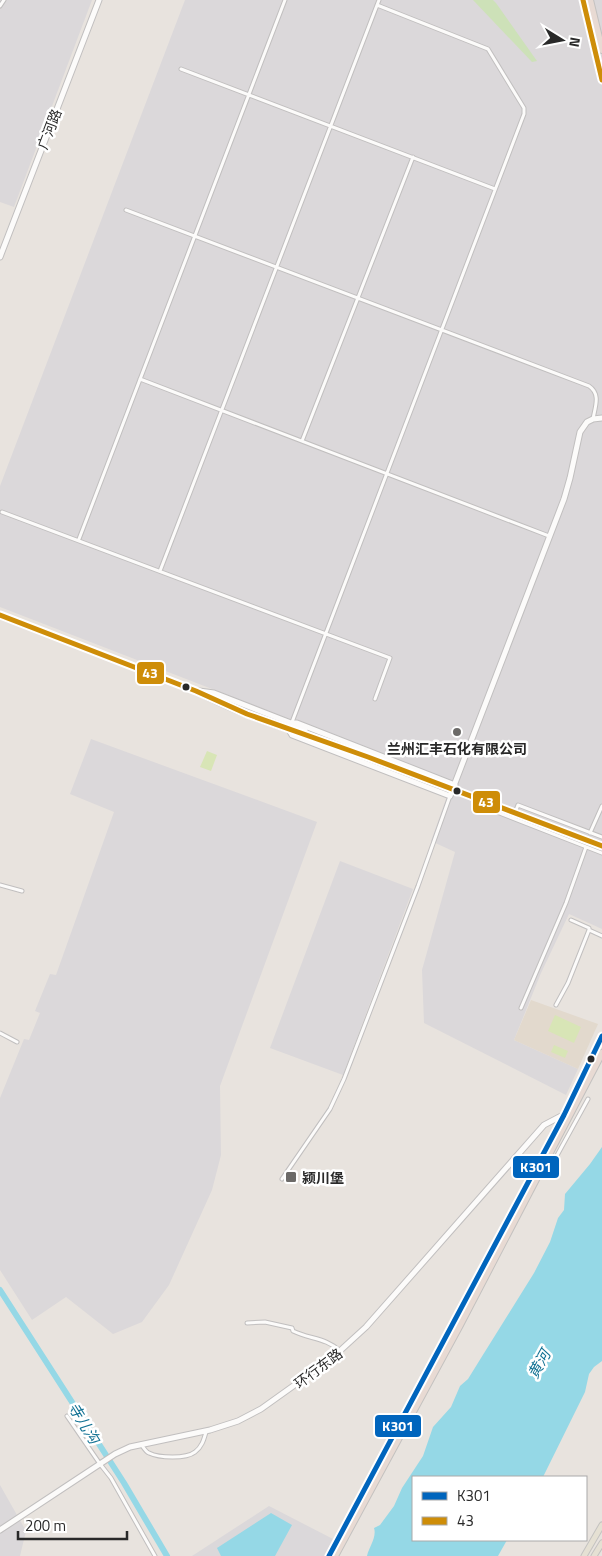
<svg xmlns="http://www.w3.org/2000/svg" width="602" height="1556" viewBox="0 0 602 1556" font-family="'Titillium Web','Noto Sans SC',sans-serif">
  <rect width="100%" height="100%" fill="#e8e3de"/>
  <path fill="#dbd8da" d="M0,0H92L14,207L0,202Z
    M185,0H602V929L569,914L541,973L514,1040L578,1069L566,1095L424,1023L422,970L455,852L431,841L452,782L0,607V486Z
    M91,739L317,822L220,1086L221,1155L212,1190L169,1285L142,1322L113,1334L66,1297L32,1320L0,1270V1098L24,1039L29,1040L40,1013L35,1011L50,974L56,975L114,812L70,794Z
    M340,861L413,889L343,1075L270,1048Z
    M0,1485L26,1531L20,1556H0Z
    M269,1506L333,1539L324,1556H192Z"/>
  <path fill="#e2d9cd" d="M531,1000L598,1024L578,1069L514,1040Z"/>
  <path fill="#cde1b8" d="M473,0H493L496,3L537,61L532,62Z"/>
  <path fill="#d8e5b6" d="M207,751L217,755L211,771L200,767Z
    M555,1015L581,1027L574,1043L548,1031Z
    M554,1045L568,1051L565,1058L551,1052Z"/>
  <path fill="#95d8e6" d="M602,1147V1361L594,1367L589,1374L585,1392L543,1477H413V1540H507L498,1556H367C369,1547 377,1537 374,1528L380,1525L394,1506L402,1488L423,1456L433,1427L451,1407L460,1386L468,1379L481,1358L534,1273L550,1242L558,1218L564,1210L565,1194L590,1164Z
    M271,1513L292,1525L275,1556H221L217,1548Z"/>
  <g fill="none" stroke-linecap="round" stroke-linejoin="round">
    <path stroke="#95d8e6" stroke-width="6" d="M0,1290L124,1483L167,1556"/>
    <g stroke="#c1bfbf" stroke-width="5">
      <path id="street" d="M0,6L4,0
        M181,69L495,189
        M126,210L589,386C601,394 595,407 593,419
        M140,379L549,536
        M302,441L413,157
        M2,512L390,658L375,699
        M79,539L285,0
        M160,571L379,0
        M289,730L524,114V108L488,49L377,5
        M479,805L602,853
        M513,818L518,805L602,837
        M590,833L602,806
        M0,885L22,891
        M571,920L589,928V930
        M556,1005L568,983L589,930L602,936
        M521,1008L566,903L586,847
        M0,1033L17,1042
        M546,1163L555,1159L588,1099
        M282,1179L330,1109L344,1079L418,886L450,796
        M247,1323L265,1322L292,1328L293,1331C309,1339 327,1338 340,1351
        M67,1416L100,1464L111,1478L155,1556
        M141,1444C143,1447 146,1452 149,1453C159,1458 186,1459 195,1452C202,1447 204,1439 206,1432"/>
    </g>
    <g stroke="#c1bfbf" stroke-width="7">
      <path id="secondary" d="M0,257L99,0
        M0,615L196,691C239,715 288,729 335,745
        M199,691L214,693L291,723L305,731
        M291,723H297L455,785
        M289,730L292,735L450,796L564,499L570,478L580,432L587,422L593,419L602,418
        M0,1530L115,1454L130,1447L210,1430L238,1421L261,1409L331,1359L366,1327L544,1125L565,1114"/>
    </g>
    <g stroke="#c4c2c0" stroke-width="7">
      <path id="primary" d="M584,1556L602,1525
        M594,1556L602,1543"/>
    </g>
    <g stroke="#c4c2c0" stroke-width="8">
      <path id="highway" d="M583,0L602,80
        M590,0L602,50
        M329,1556L564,1115L602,1036
        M335,1556L460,1325L602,1053"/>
    </g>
    <use href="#street" stroke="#fcfbfa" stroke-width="3"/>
    <use href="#secondary" stroke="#fcfbfa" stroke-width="5"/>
    <use href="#primary" stroke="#e5e0d3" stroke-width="5"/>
    <use href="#highway" stroke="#e8dad3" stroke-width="6"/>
    <g stroke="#c1bfbf" stroke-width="7" stroke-linecap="butt">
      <path id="secondary-bridge" d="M335,745L602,846"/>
    </g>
    <use href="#secondary-bridge" stroke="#fcfbfa" stroke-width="5"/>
    <g stroke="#fff" stroke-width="9">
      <path id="bus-1" d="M329,1556L564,1115L602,1036"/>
    </g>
    <g stroke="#fff" stroke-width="9">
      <path id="bus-2" d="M583,0L602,80
        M0,615L196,691L247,714L368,757L602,846"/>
    </g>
    <use href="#bus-1" stroke="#0065bd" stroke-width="5"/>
    <use href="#bus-2" stroke="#ce8d08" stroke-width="5"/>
  </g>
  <g fill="#292929" stroke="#fff" stroke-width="2">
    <circle cx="186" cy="687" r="4.5"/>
    <circle cx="457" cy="791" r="4.5"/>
    <circle cx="591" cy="1059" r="4.5"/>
  </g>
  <g fill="#6c6a68" stroke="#fff" stroke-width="2">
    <circle cx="457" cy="732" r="5"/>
    <rect x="285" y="1171" width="12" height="12" rx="2.5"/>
  </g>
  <g text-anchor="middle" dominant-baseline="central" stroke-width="5" stroke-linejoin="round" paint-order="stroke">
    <g font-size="14" fill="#292929" stroke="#fff">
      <text transform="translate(49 129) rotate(-69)">广河路</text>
      <text transform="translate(318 1368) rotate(-37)">环行东路</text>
    </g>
    <g font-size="14" font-weight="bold" fill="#292929" stroke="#fff">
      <text x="457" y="748">兰州汇丰石化有限公司</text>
      <text x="302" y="1177" text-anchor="start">颍川堡</text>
    </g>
    <g font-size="15" font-style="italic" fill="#127294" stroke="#fff">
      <text transform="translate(539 1364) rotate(-61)">黄河</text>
      <text transform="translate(84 1423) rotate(58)">寺儿沟</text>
    </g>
  </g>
  <g stroke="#fff" stroke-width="2">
    <rect x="136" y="661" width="29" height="24" rx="5" fill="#ce8d08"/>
    <rect x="472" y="790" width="29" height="24" rx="5" fill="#ce8d08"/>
    <rect x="512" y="1155" width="48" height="24" rx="5" fill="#0065bd"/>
    <rect x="374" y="1414" width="48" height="24" rx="5" fill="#0065bd"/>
  </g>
  <g font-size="14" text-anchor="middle" font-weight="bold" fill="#fff">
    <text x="150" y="678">43</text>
    <text x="486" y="807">43</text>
    <text x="536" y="1172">K301</text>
    <text x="398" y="1431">K301</text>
  </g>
  <rect x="412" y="1476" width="175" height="65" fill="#ffffff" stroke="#a9a9a9"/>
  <rect x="422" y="1492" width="25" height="8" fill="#0065bd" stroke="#a9a9a9"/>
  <text x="457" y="1501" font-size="15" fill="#292929">K301</text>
  <rect x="422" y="1517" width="25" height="8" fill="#ce8d08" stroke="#a9a9a9"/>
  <text x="457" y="1526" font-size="15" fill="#292929">43</text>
  <g transform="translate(562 40) rotate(100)" stroke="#ffffff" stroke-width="4" paint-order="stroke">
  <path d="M0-4L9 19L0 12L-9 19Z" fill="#292929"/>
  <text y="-8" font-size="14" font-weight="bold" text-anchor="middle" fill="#292929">N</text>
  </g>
  <path d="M18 1531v8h109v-8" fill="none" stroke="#292929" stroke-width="2.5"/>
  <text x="25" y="1531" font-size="15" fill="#292929" stroke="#ffffff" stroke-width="4" paint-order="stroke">200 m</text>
</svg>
